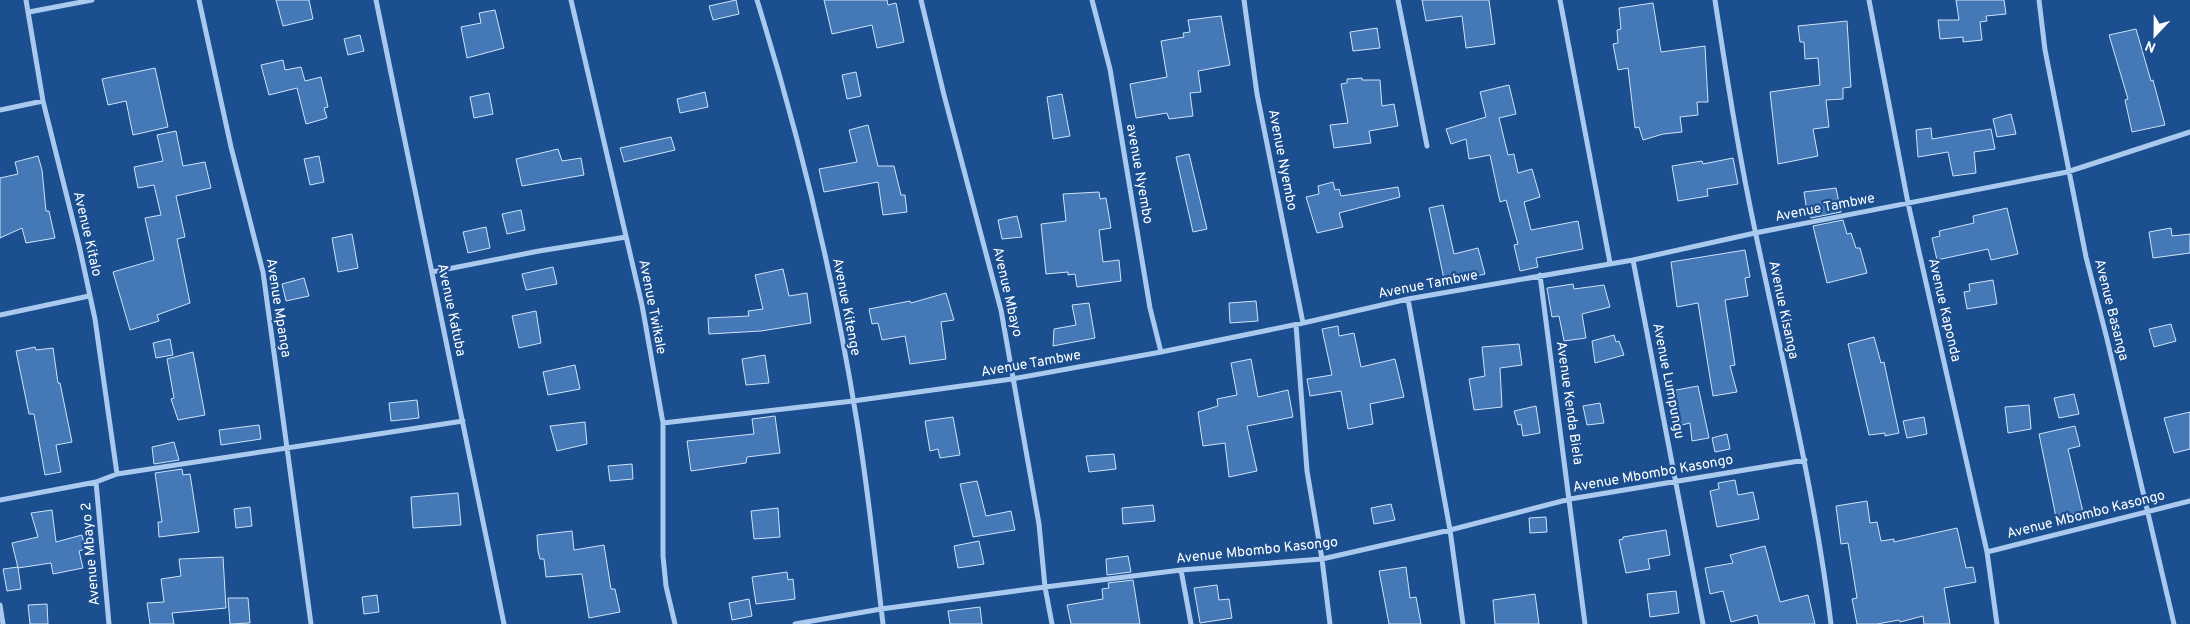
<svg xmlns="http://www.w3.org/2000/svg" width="2190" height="624" viewBox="0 0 2190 624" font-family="Overpass,sans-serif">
  <rect width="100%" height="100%" fill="#1b4f8f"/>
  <path fill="#4478b7" stroke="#cfe3fa" d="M276,0H309L313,19L283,26Z
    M736,0L739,14L713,20L709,6Z
    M824,0H887L888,5L896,3L904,42L877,48L872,25L832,34Z
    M1422,0H1489L1495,44L1466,48L1462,16L1426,21Z
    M1956,0H2004L2006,14L1986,16L1987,21L1980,22L1982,40L1963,42V37L1940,39L1938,20H1959Z
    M1653,3L1661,52L1705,46L1708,102H1697L1698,115L1680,117L1682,132L1663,134L1643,140L1639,127L1635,128L1628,68L1618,70L1613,44L1618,43L1617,30L1621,29L1619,8Z
    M495,10L504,48L467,58L461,27L481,23L479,13Z
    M1221,16L1230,65L1198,71L1201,92L1190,93L1193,116L1169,119L1167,113L1136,118L1130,84L1167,77L1161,41L1184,37L1183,33L1190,32L1188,20Z
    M1847,21L1851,87L1843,88V99L1826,100L1829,127L1813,129L1818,156L1778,164L1770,92L1820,85L1818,58L1805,59L1804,42H1800L1798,26Z
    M1377,28L1380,48L1353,51L1350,32Z
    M2136,29L2151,81L2153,80L2165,125L2132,132L2125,100L2128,99L2109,35Z
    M360,35L364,51L348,55L344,39Z
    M283,60L285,70L301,67L305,81L321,77L328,107L324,108L327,118L306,124L297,88L269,95L261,65Z
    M155,68L168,127L133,135L126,101L108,105L102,79Z
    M856,72L861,96L847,99L842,75Z
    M1362,78V80H1380L1382,106L1394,104L1398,126L1369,131L1371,143L1334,148L1330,125L1348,123L1341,84L1347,83V79Z
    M1509,85L1516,114L1499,118L1508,155L1514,154L1518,173L1532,169L1540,197L1524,202L1531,230L1578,221L1583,249L1536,258L1538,267L1520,271L1514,245L1518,244L1506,200L1500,202L1490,155L1469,159L1466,139L1451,144L1446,129L1486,117L1480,92Z
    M705,92L708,107L680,113L677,99Z
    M489,93L493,114L474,118L470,97Z
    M1062,94L1070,136L1053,139L1047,97Z
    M2011,114L2016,134L1997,137L1993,119Z
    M868,125L878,166H894L901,195H905L907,212L883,215L878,182L824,192L819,169L857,162L849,130Z
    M1931,128L1932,139L1991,129L1995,149L1974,152L1976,173L1953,176L1948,152L1918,157L1916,130Z
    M176,131L183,166L205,162L211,188L176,196L185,237L177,239L190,303L157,315L159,321L130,330L113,272L154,260L145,218L161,215L154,185L138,188L134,167L163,161L157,135Z
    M671,137L675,150L624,162L620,148Z
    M558,149L562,161L581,158L584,175L522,186L516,159Z
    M1189,154L1207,229L1193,232L1176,157Z
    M38,156L42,170L46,211H49L55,238L26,243L22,228L0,238V178L18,174L15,162Z
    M319,156L324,182L310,185L304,159Z
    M1733,158L1738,184L1707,189L1708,196L1678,201L1672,166L1702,161L1703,164Z
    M1333,182L1335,190L1339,189L1341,196L1398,187L1400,197L1339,213L1343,227L1317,233L1306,197L1319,194L1318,186Z
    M1836,188L1841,212L1811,218L1809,212H1807L1804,192Z
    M1099,192L1100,199L1106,198L1111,228L1099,230L1103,262L1119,260L1121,281L1077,287L1075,274L1068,275V272L1046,274L1041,224L1066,221L1063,194Z
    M1443,205L1454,254L1478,248L1485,274L1445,284L1429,208Z
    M2007,208L2018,254L1991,260L1988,249L1937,260L1932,238L1940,236L1939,231L1974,223L1973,216Z
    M521,210L525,230L507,234L502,214Z
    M1017,216L1022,237L1002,239L998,220Z
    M1843,220L1847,234L1851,233L1856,248H1860L1867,273L1827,283L1813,226Z
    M486,227L490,248L468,253L463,232Z
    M2171,228L2172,236L2190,234V253L2153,258L2149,232Z
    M352,234L358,268L338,272L332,238Z
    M1745,250L1750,277L1745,278L1748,296L1725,300L1735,365L1730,366L1737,392L1713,396L1698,303L1677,307L1671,262Z
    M553,267L557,284L526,290L522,274Z
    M783,269L789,296L807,293L811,323L761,331L709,334L708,318L749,316L748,311L763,309L755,275Z
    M304,278L309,296L286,301L282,284Z
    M1993,280L1997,304L1967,309L1964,292L1970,291L1969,284Z
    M1573,284L1574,289L1604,285L1610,307L1582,314L1586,338L1564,341L1559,316L1552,317L1547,288Z
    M946,293L954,320L941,322L946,359L910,364L905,336L882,340L878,323L872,324L869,309L910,301L911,303Z
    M1256,301L1258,321L1230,323L1229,303Z
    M1089,303L1095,338L1053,346L1054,329L1076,325L1072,305Z
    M536,311L541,343L519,348L512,316Z
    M2171,324L2176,341L2154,347L2149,329Z
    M1338,326L1339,336L1354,333L1361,367L1395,359L1404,397L1370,404L1373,424L1348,429L1341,391L1310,396L1307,379L1332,375L1322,329Z
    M1614,335L1616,342L1619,341L1624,355L1595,363L1592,341Z
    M1874,337L1881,363L1884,362L1899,433L1885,436V433L1869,435L1848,344Z
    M170,339L173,355L156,358L153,343Z
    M1519,344L1522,365L1500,368L1502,407L1474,410L1469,379L1485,376L1482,347Z
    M35,347L36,350L53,348L58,383H60L72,442L56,445L61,472L45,475L34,414H29L16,351Z
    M193,352L205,415L178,420L171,399L174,398L167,359Z
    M765,355L769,383L746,385L742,359Z
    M1251,359L1258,397L1288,390L1293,417L1247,426L1257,471L1229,477L1225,443L1203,446L1198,412L1218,406L1217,399L1237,395L1231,363Z
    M575,365L580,389L548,395L543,372Z
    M1698,386L1709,438L1692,441L1690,423L1678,426L1671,391Z
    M2074,394L2079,414L2059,418L2054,398Z
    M417,400L419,418L391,421L389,403Z
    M1600,403L1604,423L1587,425L1583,406Z
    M2029,405L2031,429L2008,433L2005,407Z
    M1536,406L1540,433L1523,436L1521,424L1518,425L1514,411Z
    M2190,412V449L2174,453L2164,418Z
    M775,416L780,453L747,457L746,463L691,471L687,441L754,434L752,419Z
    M953,417L960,455L940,458L938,449L930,451L925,421Z
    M1924,417L1927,434L1907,438L1903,421Z
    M585,422L587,444L557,451L550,426Z
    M259,425L261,439L221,445L219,430Z
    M2075,426L2080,446L2068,449L2083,512L2056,517L2039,434Z
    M1727,434L1730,449L1715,452L1712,438Z
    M174,442L179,460L154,464L152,447Z
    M1114,454L1116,469L1089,472L1086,456Z
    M632,464L633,479L610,481L608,466Z
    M182,469L183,475L190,474L199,532L159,537L158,522H162L155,473Z
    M1735,480L1738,495L1753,492L1759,519L1717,527L1710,491L1719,489L1718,483Z
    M977,481L986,516L1011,511L1015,530L973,537L960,484Z
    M458,493L461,525L413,528L411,497Z
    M1867,501L1870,523L1877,522L1881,541L1894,539V542L1957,528L1966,568L1973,567L1976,582L1944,588L1950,624H1924L1923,616L1900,622L1899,620L1877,624H1857L1852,599L1857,598L1848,543L1841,544L1836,506Z
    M1391,504L1395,520L1374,524L1371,508Z
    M1153,505L1155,521L1123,524L1122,508Z
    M250,507L252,526L236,528L234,509Z
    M778,508L780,537L754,539L751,511Z
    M52,510L56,542L82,535L85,549L79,551L83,568L53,574L51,563L18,568L12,543L38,537L31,513Z
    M1546,517L1547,532L1530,533L1529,518Z
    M1666,530L1670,555L1648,559L1650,569L1626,573L1619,540L1623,539V537Z
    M572,531L574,550L604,545L611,589H615L620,612L589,618L582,574L546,577L544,559H540L538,551L537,535Z
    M979,541L984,564L958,568L954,546Z
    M1765,546L1780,602L1808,595L1815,624H1759L1757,615L1731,622L1723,591L1710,594L1705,568L1733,563L1730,555Z
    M1128,556L1131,572L1107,575L1106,559Z
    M223,557L226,608L172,613L174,624H150L147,603L164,602L161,579L181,576L179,559Z
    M18,567L21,589L7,591L3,569Z
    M1406,567L1410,598L1416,597L1421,624H1389L1379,571Z
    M787,572L788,580L793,579L795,599L756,604L752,577Z
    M1133,580L1140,624H1071L1067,605L1103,599L1102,589L1109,588L1108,583Z
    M1217,585L1219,600L1229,599L1232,618L1200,623L1194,588Z
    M1676,591L1679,613L1650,617L1647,594Z
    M1535,594L1539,624H1495L1493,600Z
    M377,595L379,612L364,614L362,597Z
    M228,598H248L250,623L230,624Z
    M749,599L752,616L732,620L729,603Z
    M47,604L48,624H30L28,605Z
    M980,607L982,624H950L948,611Z"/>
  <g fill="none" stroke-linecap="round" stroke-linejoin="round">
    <path stroke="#a9c9ee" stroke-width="5" d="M26,0L43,101L79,245L95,319L117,474
      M199,0L231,147L263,272L311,624
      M376,0L504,624
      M571,0L642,305L663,423V556L666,586L675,624
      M757,0C800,138 834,279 857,422C868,489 875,557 883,624
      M921,0L944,95L1001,310L1039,524L1045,587L1052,624
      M1092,0L1110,69L1150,308L1161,352
      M1244,0L1257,94L1303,323
      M1398,0L1427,146
      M1560,0L1610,263
      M1715,0C1727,78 1739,157 1756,235C1783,364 1815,493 1831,624
      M1869,0L1908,203L1987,552L1997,624
      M2039,0L2045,50L2086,257L2107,339L2174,624
      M29,12L92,0
      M0,110L43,101
      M1633,260L1703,624
      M432,272L539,251L626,237
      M1540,275L1585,624
      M1408,299L1450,530L1463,624
      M0,315L89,296
      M1296,325L1307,471L1322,559L1330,624
      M663,423L853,401L1012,379L1161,352L1303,323L1408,299L1633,260L1755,233L2067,172L2190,132
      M96,482L109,624
      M0,500L96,482L117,474L463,421
      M1987,552L2190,501
      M1181,570L1191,624
      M0,605L3,624
      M795,624L881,609L1045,587L1181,570L1322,559L1450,530L1570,499L1805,460"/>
  </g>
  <g text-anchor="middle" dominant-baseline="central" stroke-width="4.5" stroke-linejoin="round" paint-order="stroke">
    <g font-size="14" fill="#fff" stroke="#1b4f8f">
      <text transform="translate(1282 160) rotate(79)">Avenue Nyembo</text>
      <text transform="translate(1139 174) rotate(80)">avenue Nyembo</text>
      <text transform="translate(1825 208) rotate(-11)">Avenue Tambwe</text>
      <text transform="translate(87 234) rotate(77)">Avenue Kitalo</text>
      <text transform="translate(1428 285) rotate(-11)">Avenue Tambwe</text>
      <text transform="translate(1007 292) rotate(77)">Avenue Mbayo</text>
      <text transform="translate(652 307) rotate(79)">Avenue Twikale</text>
      <text transform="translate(846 307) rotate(79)">Avenue Kitenge</text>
      <text transform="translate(278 308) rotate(81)">Avenue Mpanga</text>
      <text transform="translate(451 310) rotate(78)">Avenue Katuba</text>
      <text transform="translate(1783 310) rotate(78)">Avenue Kisanga</text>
      <text transform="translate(1944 310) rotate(77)">Avenue Kaponda</text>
      <text transform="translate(2111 310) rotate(76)">Avenue Basanga</text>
      <text transform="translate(1031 364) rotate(-10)">Avenue Tambwe</text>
      <text transform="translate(1668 381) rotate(79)">Avenue Lumpungu</text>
      <text transform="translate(1569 403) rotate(82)">Avenue Kenda Biela</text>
      <text transform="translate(1653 474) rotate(-10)">Avenue Mbombo Kasongo</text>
      <text transform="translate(2086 515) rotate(-14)">Avenue Mbombo Kasongo</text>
      <text transform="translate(1257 551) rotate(-6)">Avenue Mbombo Kasongo</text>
      <text transform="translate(91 554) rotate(-95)">Avenue Mbayo 2</text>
    </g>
  </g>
  <g transform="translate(2155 35) rotate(202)" stroke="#1b4f8f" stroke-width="4" paint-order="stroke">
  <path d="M0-4L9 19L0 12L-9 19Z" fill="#ffffff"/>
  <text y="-8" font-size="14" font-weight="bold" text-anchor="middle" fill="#ffffff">N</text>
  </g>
</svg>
